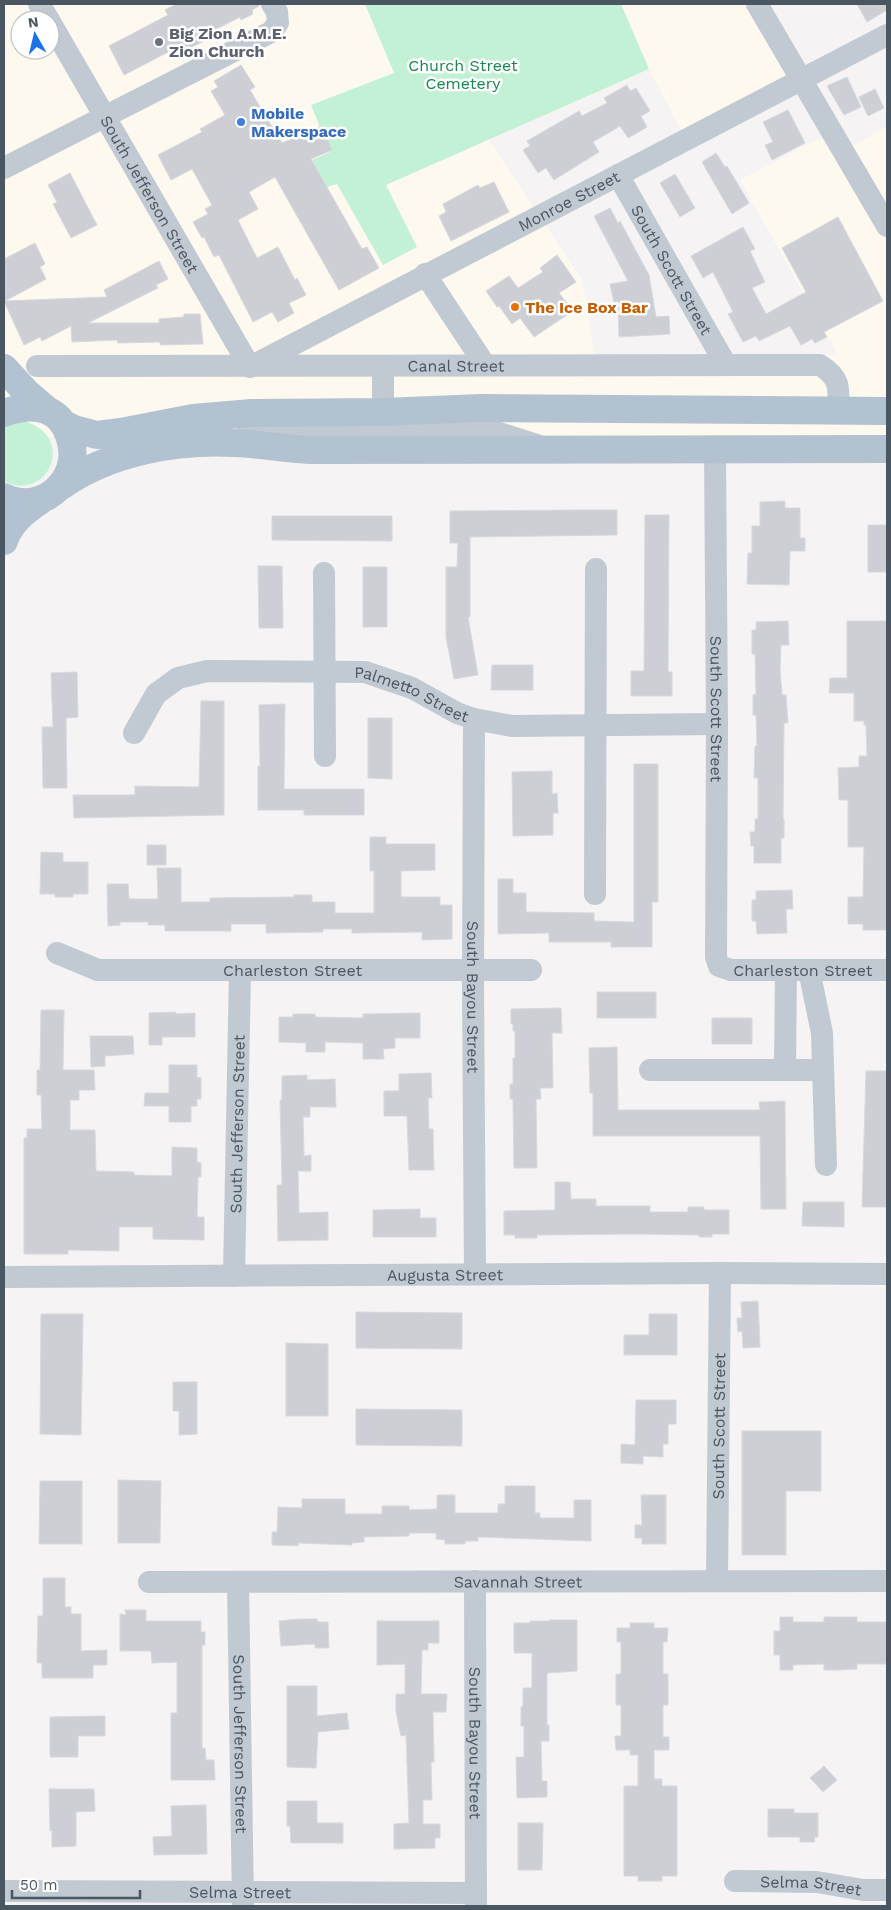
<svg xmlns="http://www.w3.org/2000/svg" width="891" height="1910" viewBox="0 0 891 1910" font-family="'Work Sans',sans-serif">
  <rect width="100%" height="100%" fill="#f5f3f3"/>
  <path fill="#fdf9ef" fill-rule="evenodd" d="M4,4H766L803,67L682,132L649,69L489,140L583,282L595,359L838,355L740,180L822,137L834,156L887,127V437H4ZM20,20H50V50H20Z"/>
  <path fill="#c3f1d5" d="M365,4H621L649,69L386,185L417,247L383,265L337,184L327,187L362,249L367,247L379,268L339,290L285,195L300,186L315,166L312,160L330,152L311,105L394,73Z
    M23,421C78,435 48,504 4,481V426Z"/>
  <path fill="#cdcfd5" stroke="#d7d9de" d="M177,4H259V6L252,10L253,14L241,20L240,17L207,34L210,38L174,56L172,50L124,75L109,46L168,15L165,10Z
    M857,4H887V10L867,22Z
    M241,65L255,87L250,90L282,143L321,126L332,150L311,159L362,249L367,247L379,268L339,290L275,177L249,192L258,209L238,220L257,258L278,247L295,280L297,278L306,295L289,303L294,313L278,322L272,312L253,322L219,255L214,257L204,237L202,238L193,222L208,214L205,209L212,205L196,176L192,169L171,180L158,155L202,132L200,129L225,115L211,91L218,87L214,81Z
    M847,77L861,107L844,115L827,86Z
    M627,85L630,91L636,88L650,111L641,116L647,127L628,138L620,126L593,142L599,152L554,180L546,168L538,173L523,150L530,146L527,141L579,111L582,116L607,103L604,98Z
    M875,89L884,108L868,116L859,97Z
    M788,110L805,143L772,160L765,145L773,142L763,122Z
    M716,153L725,167L727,166L749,203L732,214L702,162Z
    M70,173L97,225L71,238L53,204L57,202L48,185Z
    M675,174L695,208L680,217L660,183Z
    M494,182L509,212L451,241L439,216L446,212L443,204L478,185L480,188Z
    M610,208L618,223L620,221L649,275L656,317L669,316L670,334L619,337L618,301L614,302L610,284L628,281L594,216Z
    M838,217L883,301L824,332L827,337L815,343L812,339L801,345L790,326L759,341L756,336L743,342L728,314L733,312L713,272L703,278L691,256L743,227L755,249L750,251L765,282L752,288L766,314L806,292L782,248Z
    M35,243L45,264L40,267L46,279L5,301L107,297L104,290L159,261L168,279L156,285L158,288L88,323H159V319L184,317V314H200L203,344L160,345V342L118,343L117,340L72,342L71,326L42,341L40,337L24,345L4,301V259Z
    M557,255L576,282L559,293L573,311L534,337L520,318L512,324L499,306L497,307L486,291L509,276L518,288L543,272L540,268Z
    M785,501V508H800V538H805V551H790L789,585L747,584L748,553H752V526H760V502Z
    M576,510H617V535L470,537V617H468L478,675L454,679L446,637V567H457L458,543H450V511Z
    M645,515H669L668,672H672V696H631V671H644Z
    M272,516H392V541L272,540Z
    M868,525H887V572H868Z
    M258,566H282L283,628H259Z
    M363,567H387V627H363Z
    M788,621L789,645H781L780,669L782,695H786L788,723H784L783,819H784V838H781V863H754V846H751L750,832H755V819H758V778H754L755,746H757L756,715H753V695L756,694L755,654H752V630H756V622Z
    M847,621H887V930H863V924H848V897H863L864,847H848V800H839L838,768L859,767V756H867L866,725H864V721H854V693H829L830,678H847Z
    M492,665H533V690H491Z
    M77,672L78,717L66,718L67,788H43L42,727H53L51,673Z
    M201,701H224V815L74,818L73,795H135V786L199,787Z
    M285,704L284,789H364V815H304V810H258V766H260L259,705Z
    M368,718H392V779L368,778Z
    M634,764H658V902H652V947H611V942H549V933L498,934V879H513V893H526V912L594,913V921L634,922Z
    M552,771V794L557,793L558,813H553V835L513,836L512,772Z
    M370,837H386V844H435V870L401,871V897H440V905H452V939L422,940V932L352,933V929H323V932L266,933V924H231V931H165V925H148V922H120V925L108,926L107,884H128L129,899H158L157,868H181V902H210V898L294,897V895H312V902H335V913H374V871H370Z
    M147,845H166V865H147Z
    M41,852L63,853V862H88V894H73V897H55V894H40Z
    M792,890L793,909H786L787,933L757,934L756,921H752V900H756V891Z
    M597,992H656V1018H597Z
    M561,1008L562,1033H552L553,1088H540L541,1099H536L537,1168H514L513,1099H510V1084H513V1058H515V1031H513V1024H511V1009Z
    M41,1010H64L63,1070H94L95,1090H79V1100H70V1130H95L96,1171L134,1172V1175L172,1176V1147L197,1148V1162L201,1163V1177H198L197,1217H204V1240L153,1239V1227H119V1251L68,1250V1254H24V1138H27V1129H42L41,1095H37V1070H40Z
    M176,1012L175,1014L195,1013V1037H162V1045H149V1013Z
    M420,1013V1038H395V1048L383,1049L384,1059H363V1043L325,1042V1052H306V1043L279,1042V1017H293V1014H315V1017L363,1018V1014Z
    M712,1018H752V1044H712Z
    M90,1036H133L134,1054L105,1056V1066L91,1067Z
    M617,1047L618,1110H760L759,1102L785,1101L786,1209H761L760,1136H593V1093H590L589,1048Z
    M169,1065H197V1078L201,1077V1099H197V1106H191V1122H169V1106H144L145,1093H169Z
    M866,1071H887V1207H862Z
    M431,1073L432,1098H428L429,1129H433L434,1170H409L407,1116H384V1091H399V1074Z
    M307,1075V1080L335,1079L336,1107H310V1117H303L304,1156L311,1155V1171H298L299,1213L328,1212V1240L278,1241L277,1185H282L280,1100H282V1076Z
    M555,1182H570L571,1199H596V1206H650V1212H688V1207H704V1210H729V1234H712V1237H699V1235L636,1234L537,1235V1238H515V1235H504V1211L555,1210Z
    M803,1202H844V1227L802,1226Z
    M420,1209V1218H436V1237H373V1210Z
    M758,1301L760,1347L743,1348L742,1331L738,1332L737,1318H742L741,1302Z
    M356,1312L462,1313V1349L356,1348Z
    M41,1314H83L81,1435L40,1434Z
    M649,1314H677V1355H624V1335H649Z
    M286,1343L328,1344V1416H286Z
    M173,1382H197V1434L179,1435V1411H173Z
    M636,1400H676V1424H668V1444H663V1457L643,1456V1464L621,1463V1444L635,1445Z
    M356,1409L462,1410V1446L356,1445Z
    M742,1431H821V1491H786V1555H742Z
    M118,1480L161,1481L160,1543H118Z
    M40,1481H82V1544H39Z
    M505,1486H535V1513H540V1518H574V1500H591V1541L478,1537V1541H465V1544H445V1540L436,1539V1533H409V1536L364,1537V1542L352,1543V1545L298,1543V1546L272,1545V1532H277L278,1507L302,1508V1499H345V1514H382V1506H409V1510L437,1509V1495H455V1513H498V1504H505Z
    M641,1495H666V1544H642V1538H635V1525H642Z
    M43,1578H65V1607H71V1614H81V1651L107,1650V1665H93V1678H42V1663H37L38,1616H43Z
    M125,1610H146V1621H201V1632H205V1645H202V1748H205L206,1760H214L215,1780H171V1713H177V1662L152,1663L151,1651H120V1614L126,1615Z
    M780,1617H793V1622H824V1617H857V1622H887V1664H857V1669L838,1670H824V1664L793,1665V1670H780V1655H774V1631H780Z
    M300,1619H317L318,1622H328L329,1648H315V1644L281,1646L279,1621Z
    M549,1620H577V1671L547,1673V1725H549V1741H541L542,1781H547V1797L517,1798L516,1757H524V1726H521V1707L523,1706V1688H532V1653H514V1623H530V1621H549Z
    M377,1621H439V1643H428V1650H422L421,1694H447L446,1712H433L434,1762H431L432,1800H423V1824H440V1838H435V1848L394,1849V1824L409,1823L406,1735L401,1736L396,1712V1694H405V1664L377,1665Z
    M630,1623H654V1628H668L667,1642H663V1674H668V1705H663V1737H669V1750H654V1779H662V1786H677V1876H662V1881H638V1876H624V1786H638V1755H630V1750H616L615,1736H621V1705H616V1674H621V1642H617V1628H630Z
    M287,1686H317V1716L347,1713L349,1729L318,1732L316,1768L287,1767Z
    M105,1716V1736H78V1757H50V1717Z
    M824,1766L837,1780L823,1792L810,1778Z
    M49,1789H94L95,1811L76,1812V1846L52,1847V1831H50Z
    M287,1801H317V1823H343V1843H291L290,1826H287Z
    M206,1805L207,1854L154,1855L153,1837L172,1836L171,1806Z
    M768,1809H794V1813H818V1837H814L815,1842H800V1837H768Z
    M518,1823H543L542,1870H518Z"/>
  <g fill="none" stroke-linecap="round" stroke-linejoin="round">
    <g stroke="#c1cad2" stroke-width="22">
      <path d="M39,4L49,20"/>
      <path d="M757,4L887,226"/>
      <path id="s1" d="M50,22L250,367"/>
      <path d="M4,168L271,32L278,23L277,12L272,4"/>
      <path id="s2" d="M618,175L726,365"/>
      <path d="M425,274L485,365"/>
      <path id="s3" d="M254,365L887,35"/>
      <path id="s4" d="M37,366L820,365C841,378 839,389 838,411"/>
      <path d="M383,428V366"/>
      <path d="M244,437L280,432H496L537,445"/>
      <path id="s5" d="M715,450L717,724L716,957L719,966L731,970H887"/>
      <path d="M324,573L325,756"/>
      <path id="s6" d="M474,719L473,987L475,1274"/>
      <path id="s7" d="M134,733L156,694L178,678L207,671L365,672L412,688L457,713L474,719L512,726L717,724"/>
      <path d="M595,894L596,569"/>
      <path id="s8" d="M57,953L98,970H531"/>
      <path d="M809,970L822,1033L826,1165"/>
      <path d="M650,1070H823"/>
      <path d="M785,1070L786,970"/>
      <path id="s9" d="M234,1276L240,971"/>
      <path id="s10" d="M4,1277L720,1273L887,1274"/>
      <path id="s11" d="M717,1580L720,1273"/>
      <path id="s12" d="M475,1581L476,1906"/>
      <path id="s13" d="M149,1582L887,1581"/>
      <path id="s14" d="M238,1582L243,1906"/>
      <path id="s15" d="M735,1881L817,1882L863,1890H887"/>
      <path id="s16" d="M4,1891L476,1893"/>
    </g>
    <path stroke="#b3c2d1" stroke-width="28" d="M4,368L27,393L47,410
      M4,413C17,408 32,405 46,410C68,418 77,449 70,469C66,481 59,489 48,496C34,504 18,504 4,497
      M64,424L74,429L97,435L121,432L193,418L252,413L383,412L481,408L887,411
      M60,487C108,452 175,440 235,443C260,444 285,449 311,450L887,449
      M4,541C10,522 25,511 41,500"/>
  </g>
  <circle fill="#6b7280" stroke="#fff" stroke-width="2" cx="159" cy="42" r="5"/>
  <circle fill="#3f7fe0" stroke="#fff" stroke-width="2" cx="241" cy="122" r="5"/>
  <circle fill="#e8710a" stroke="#fff" stroke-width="2" cx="515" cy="307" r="5"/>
  <g text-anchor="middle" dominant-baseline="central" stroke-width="5" stroke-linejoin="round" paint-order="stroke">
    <g font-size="16" font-weight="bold" fill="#5b616d" stroke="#fff" text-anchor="start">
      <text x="169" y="33">Big Zion A.M.E.<tspan x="169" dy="18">Zion Church</tspan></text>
    </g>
    <g font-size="16" fill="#17864f" stroke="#fff">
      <text x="463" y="65">Church Street<tspan x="463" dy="18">Cemetery</tspan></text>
    </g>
    <g font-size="16" font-weight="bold" fill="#366cbe" stroke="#fff" text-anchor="start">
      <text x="251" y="113">Mobile<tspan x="251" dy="18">Makerspace</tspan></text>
    </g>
    <g font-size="16" fill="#4a5661" stroke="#fff">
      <text stroke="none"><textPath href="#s1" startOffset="199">South Jefferson Street</textPath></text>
      <text stroke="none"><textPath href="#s3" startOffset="355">Monroe Street</textPath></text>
      <text stroke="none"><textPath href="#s2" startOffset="109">South Scott Street</textPath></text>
      <text stroke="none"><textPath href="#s4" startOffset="419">Canal Street</textPath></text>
      <text stroke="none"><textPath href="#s7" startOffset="311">Palmetto Street</textPath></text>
      <text stroke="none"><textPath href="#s5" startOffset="259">South Scott Street</textPath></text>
      <text stroke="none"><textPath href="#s5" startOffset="601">Charleston Street</textPath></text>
      <text stroke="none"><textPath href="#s8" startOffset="239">Charleston Street</textPath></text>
      <text stroke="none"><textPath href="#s6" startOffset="278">South Bayou Street</textPath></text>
      <text stroke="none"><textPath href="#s9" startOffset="152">South Jefferson Street</textPath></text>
      <text stroke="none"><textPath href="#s10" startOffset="441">Augusta Street</textPath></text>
      <text stroke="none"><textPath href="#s11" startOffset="154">South Scott Street</textPath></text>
      <text stroke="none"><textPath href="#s13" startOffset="369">Savannah Street</textPath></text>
      <text stroke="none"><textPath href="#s14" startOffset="162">South Jefferson Street</textPath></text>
      <text stroke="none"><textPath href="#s12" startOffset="162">South Bayou Street</textPath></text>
      <text stroke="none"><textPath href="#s15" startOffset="76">Selma Street</textPath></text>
      <text stroke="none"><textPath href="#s16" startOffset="236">Selma Street</textPath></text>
    </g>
    <g font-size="16" font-weight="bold" fill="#c56008" stroke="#fff" text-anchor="start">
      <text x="525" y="307">The Ice Box Bar</text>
    </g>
  </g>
  <rect width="891" height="1910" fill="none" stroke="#4a5661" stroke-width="10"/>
  <g transform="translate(35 35) rotate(352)"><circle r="24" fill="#ffffff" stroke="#b7bbc0"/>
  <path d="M0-4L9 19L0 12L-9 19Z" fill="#1a73e8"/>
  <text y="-8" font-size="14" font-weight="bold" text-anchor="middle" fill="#4a5661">N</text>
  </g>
  <path d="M12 1890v8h128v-8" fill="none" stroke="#4a5661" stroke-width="2.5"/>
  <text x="20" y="1890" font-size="15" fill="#4a5661" stroke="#ffffff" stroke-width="4" paint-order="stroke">50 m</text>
</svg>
